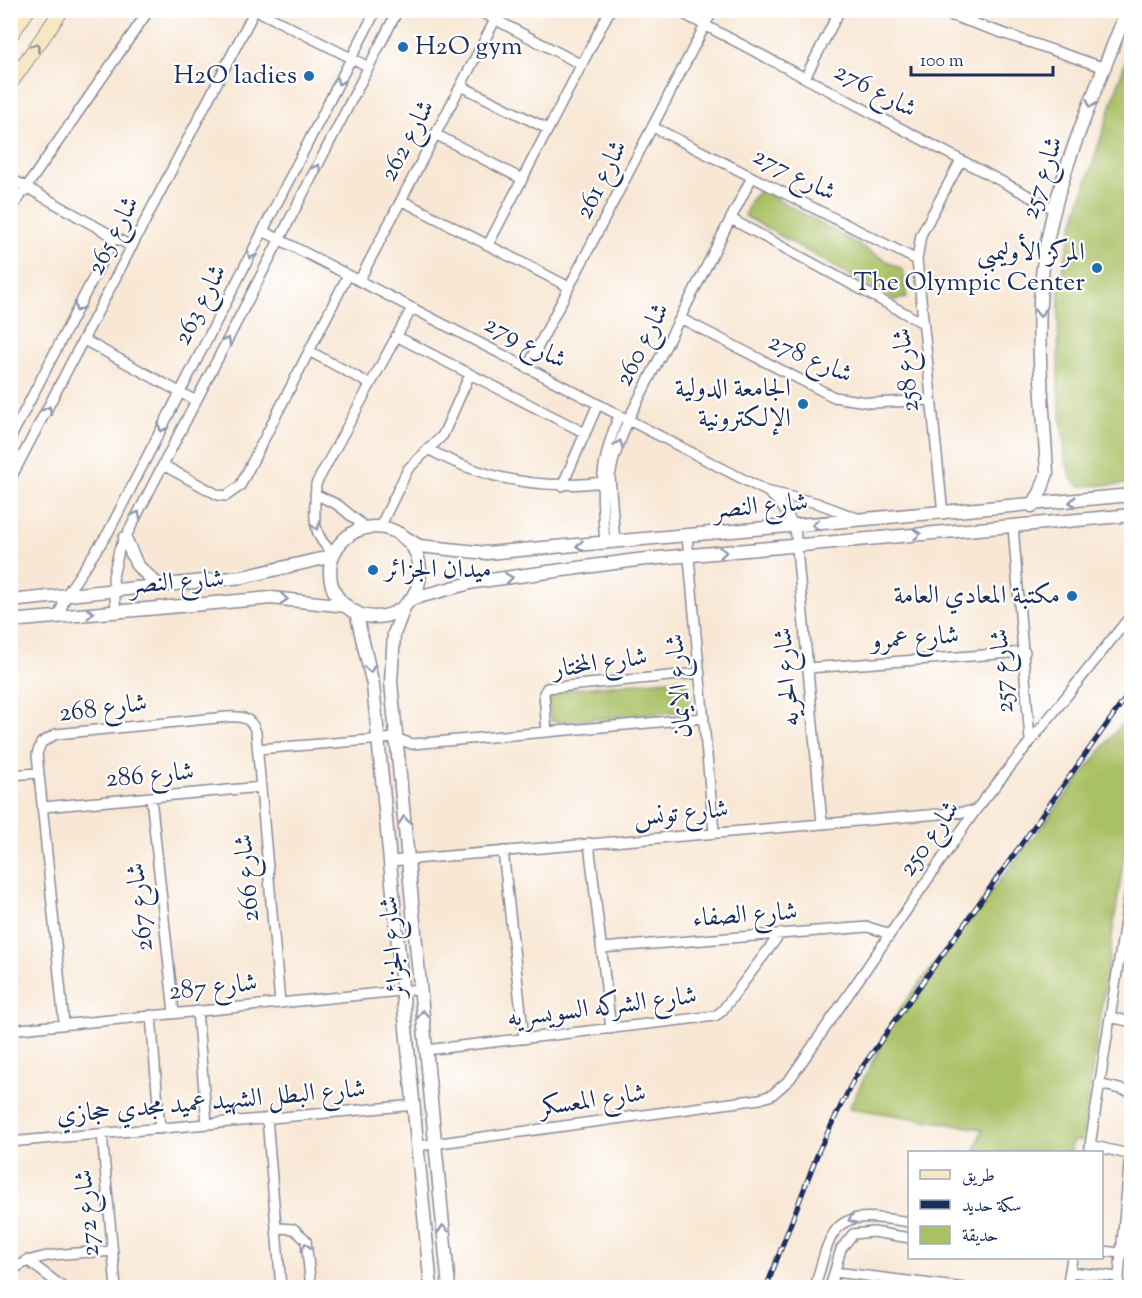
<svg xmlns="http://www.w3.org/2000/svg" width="1142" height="1298" viewBox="0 0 1142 1298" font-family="'Sorts Mill Goudy',Amiri,serif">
  <rect width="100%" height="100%" fill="#fff"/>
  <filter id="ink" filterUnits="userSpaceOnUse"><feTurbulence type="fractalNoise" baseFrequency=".0167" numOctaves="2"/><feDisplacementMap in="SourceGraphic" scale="12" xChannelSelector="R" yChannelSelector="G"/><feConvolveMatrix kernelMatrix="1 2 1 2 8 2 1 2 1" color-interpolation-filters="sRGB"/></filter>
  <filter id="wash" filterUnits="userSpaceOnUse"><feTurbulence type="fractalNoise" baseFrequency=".008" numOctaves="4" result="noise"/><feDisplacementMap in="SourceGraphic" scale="24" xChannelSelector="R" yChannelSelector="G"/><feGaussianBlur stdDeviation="1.35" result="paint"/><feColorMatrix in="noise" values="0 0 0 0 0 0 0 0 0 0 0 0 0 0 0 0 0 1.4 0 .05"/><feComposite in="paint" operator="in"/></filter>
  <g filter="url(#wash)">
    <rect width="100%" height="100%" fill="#f8e7d4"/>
    <path fill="#aac065" stroke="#627862" stroke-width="1.5" d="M1131,44V484L1079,486L1071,478L1066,461L1058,387L1059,283L1076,215Z
      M761,190L903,270L907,298L894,300L745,216L750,201Z
      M679,679L687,683C693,694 692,702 684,711L564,722L551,721L547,695L549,691Z
      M1131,712V809L1082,1140L1072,1141L1071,1152H975L982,1129L849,1108L899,1010Z"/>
  </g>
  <g filter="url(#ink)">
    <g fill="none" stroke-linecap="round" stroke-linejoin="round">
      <g stroke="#8a8b99" stroke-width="12">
        <path id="minor" d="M256,10L369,67
          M477,10L582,65
          M676,10L1054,209
          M935,10L1105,68
          M805,78L840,10
          M461,86L548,129
          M653,127L917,260
          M435,134L522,179
          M10,178L132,247
          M401,200L569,287
          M10,211L149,10
          M731,219L923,323
          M263,231L768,492L779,502L795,527L822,823
          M488,245L610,10
          M359,281L495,20
          M680,318L834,397L873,403L931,400
          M396,336L585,433
          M84,340L196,401
          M309,351L370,384
          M527,368L713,10
          M10,439L114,238
          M428,449C486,481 545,491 610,481
          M163,465L218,495L226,496L240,486L348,275
          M10,480L255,10
          M562,486L598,404
          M770,492L817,503L857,518
          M315,494L338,505L366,528
          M943,514L917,260L921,235L961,160
          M1013,526L1030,740
          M380,527L408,469L443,435L470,374
          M687,536L714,832
          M615,543L610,476L614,458L628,420L752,177
          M605,544C601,487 598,470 619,415
          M334,553C309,536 315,510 316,484L412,308
          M116,610L113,577L119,550L398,10
          M59,616L66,595L108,533L376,10
          M808,668L1025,652
          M547,732L544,693L547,688L700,673
          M258,749L395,738L412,744L704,718
          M10,775L39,773
          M151,797L174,1013
          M43,807L261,787
          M589,843L611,1029
          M503,851L524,1039
          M390,861L975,811
          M601,948L868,927L884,932L887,937
          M197,1011L207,1124
          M151,1015L160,1129
          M1110,1017L1132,1022
          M64,1024L37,754L41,743L56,734L227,717C241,716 251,717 256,732L280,1003
          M10,1030L420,989
          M426,1050L715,1016L722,1011L780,934
          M1099,1084L1132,1092
          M267,1118L281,1288
          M102,1134L116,1288
          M10,1142L415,1105
          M1090,1145L1132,1155
          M418,1146L760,1099L772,1095L790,1079L975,811L1132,614
          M1089,1152L1132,877
          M277,1228L294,1229L306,1240L311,1288
          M1102,1251L1132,1254
          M27,1260L64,1288
          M835,1272L964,1288
          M1070,1272L1119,1277
          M10,1273C31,1250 84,1254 113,1251
          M815,1288C833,1218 836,1210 910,1222
          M830,1288L841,1249L853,1234L873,1232L910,1238
          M1067,1288L1072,1258
          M1118,1288L1130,1154"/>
      </g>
      <g stroke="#8a8b99" stroke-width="15">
        <path id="tertiary" d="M1032,506L1041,491L1047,473C1044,412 1036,348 1041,287C1047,195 1094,96 1127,10
          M330 572a45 45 0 1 1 90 0a45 45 0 1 1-90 0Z
          M398,533L419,546L487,553L1132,495
          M125,538L137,565L159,586
          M411,599L474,582L637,560L1132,515
          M10,601L243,577L333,556
          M405,605L394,634L391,682L449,1288
          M356,612L373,685L431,1288
          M10,621L271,598L347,606"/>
      </g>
      <g stroke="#8a8b99" stroke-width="16">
        <path id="secondary" d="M10,36L28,10
          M10,84L62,10"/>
      </g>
      <use href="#minor" stroke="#fff" stroke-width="9"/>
      <use href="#tertiary" stroke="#fff" stroke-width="12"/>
      <use href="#secondary" stroke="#f7e8c3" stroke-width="14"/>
      <g stroke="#1b2f5e" stroke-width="5">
        <path id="rail" d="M766,1288L819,1150L855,1077L1132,689"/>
      </g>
      <use href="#rail" stroke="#fff" stroke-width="3" stroke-dasharray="9" stroke-linecap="butt"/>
    </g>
    <defs><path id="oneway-chevron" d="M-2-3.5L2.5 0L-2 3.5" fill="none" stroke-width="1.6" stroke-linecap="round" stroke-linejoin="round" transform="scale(1.5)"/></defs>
    <use stroke="#898c90" href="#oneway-chevron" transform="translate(36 47) rotate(-55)"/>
    <g stroke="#8d97ae">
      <use href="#oneway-chevron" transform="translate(340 81) rotate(117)"/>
      <use href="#oneway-chevron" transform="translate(1091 104) rotate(110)"/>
      <use href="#oneway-chevron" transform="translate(317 168) rotate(-63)"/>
      <use href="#oneway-chevron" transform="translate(251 255) rotate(117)"/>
      <use href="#oneway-chevron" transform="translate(78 308) rotate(117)"/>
      <use href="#oneway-chevron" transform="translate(1040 313) rotate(90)"/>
      <use href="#oneway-chevron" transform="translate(227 341) rotate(-63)"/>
      <use href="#oneway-chevron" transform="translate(48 410) rotate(-63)"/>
      <use href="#oneway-chevron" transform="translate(162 428) rotate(117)"/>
      <use href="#oneway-chevron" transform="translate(619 444) rotate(-69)"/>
      <use href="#oneway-chevron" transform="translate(1073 502) rotate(174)"/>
      <use href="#oneway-chevron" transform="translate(137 515) rotate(-63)"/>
      <use href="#oneway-chevron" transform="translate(816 525) rotate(175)"/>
      <use href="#oneway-chevron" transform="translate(316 526) rotate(75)"/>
      <use href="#oneway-chevron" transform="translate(917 534) rotate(-5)"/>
      <use href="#oneway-chevron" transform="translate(580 546) rotate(175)"/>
      <use href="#oneway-chevron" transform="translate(723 552) rotate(-6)"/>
      <use href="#oneway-chevron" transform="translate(509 578) rotate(-8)"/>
      <use href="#oneway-chevron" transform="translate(284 599) rotate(5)"/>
      <use href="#oneway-chevron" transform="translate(90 613) rotate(-6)"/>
      <use href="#oneway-chevron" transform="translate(370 669) rotate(80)"/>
      <use href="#oneway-chevron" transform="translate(404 820) rotate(-96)"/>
      <use href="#oneway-chevron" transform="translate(423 1014) rotate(-95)"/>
      <use href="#oneway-chevron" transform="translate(852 1219) rotate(160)"/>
      <use href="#oneway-chevron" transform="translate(443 1229) rotate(-95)"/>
      <use href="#oneway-chevron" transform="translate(306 1247) rotate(-101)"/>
    </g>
  </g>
  <g fill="#1f6fb2" stroke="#fff" stroke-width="2">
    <circle cx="403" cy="47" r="6"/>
    <circle cx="309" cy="76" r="6"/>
    <circle cx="1097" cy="268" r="6"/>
    <circle cx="803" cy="404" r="6"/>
    <circle cx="373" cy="570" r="6"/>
    <circle cx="1072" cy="596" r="6"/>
  </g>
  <g text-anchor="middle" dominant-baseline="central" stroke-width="4.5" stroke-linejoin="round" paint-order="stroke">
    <g font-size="26" fill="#1b2f5e" stroke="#fff" text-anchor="end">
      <text x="415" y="47" text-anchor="start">H2O gym</text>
      <text x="297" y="76">H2O ladies</text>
      <text x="1085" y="253">المركز الأوليمبى<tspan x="1085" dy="30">The Olympic Center</tspan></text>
      <text x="791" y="389">الجامعة الدولية<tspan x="791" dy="30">الإلكترونية</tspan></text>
      <text x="385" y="570" text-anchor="start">ميدان الجزائر</text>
      <text x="1060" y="596">مكتبة المعادي العامة</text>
    </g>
    <g font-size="26" fill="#1b2f5e" stroke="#fff">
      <text transform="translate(875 91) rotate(28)">شارع 276</text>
      <text transform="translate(408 141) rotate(-62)">شارع 262</text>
      <text transform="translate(794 175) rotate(27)">شارع 277</text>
      <text transform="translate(1043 178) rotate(-72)">شارع 257</text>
      <text transform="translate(602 180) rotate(-63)">شارع 261</text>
      <text transform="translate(114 236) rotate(-63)">شارع 265</text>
      <text transform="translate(201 305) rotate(-63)">شارع 263</text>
      <text transform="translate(525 343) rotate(27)">شارع 279</text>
      <text transform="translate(643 345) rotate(-63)">شارع 260</text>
      <text transform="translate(810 359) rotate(24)">شارع 278</text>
      <text transform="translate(907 370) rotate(-96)">شارع 258</text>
      <text transform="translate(761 507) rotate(-5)">شارع النصر</text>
      <text transform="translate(177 583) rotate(-4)">شارع النصر</text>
      <text transform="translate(915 639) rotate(-4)">شارع عمرو</text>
      <text transform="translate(600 664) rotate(-8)">شارع المختار</text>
      <text transform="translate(1003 671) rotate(-94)">شارع 257</text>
      <text transform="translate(788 677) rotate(-95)">شارع الحريه</text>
      <text transform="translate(680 686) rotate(-95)">شارع الايمان</text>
      <text transform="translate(103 709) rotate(-7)">شارع 268</text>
      <text transform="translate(150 776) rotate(-5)">شارع 286</text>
      <text transform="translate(681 814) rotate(-5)">شارع تونس</text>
      <text transform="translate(930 839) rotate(-55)">شارع 250</text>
      <text transform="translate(248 878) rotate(-95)">شارع 266</text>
      <text transform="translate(141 907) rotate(-96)">شارع 267</text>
      <text transform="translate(745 916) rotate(-4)">شارع الصفاء</text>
      <text transform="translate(394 947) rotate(-95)">شارع الجزائر</text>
      <text transform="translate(213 988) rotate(-6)">شارع 287</text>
      <text transform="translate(602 1008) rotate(-7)">شارع الشركه السويسريه</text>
      <text transform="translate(593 1101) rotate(-8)">شارع المعسكر</text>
      <text transform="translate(211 1103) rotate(-5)">شارع البطل الشهيد عميد مجدي حجازي</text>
      <text transform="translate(88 1213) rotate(-95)">شارع 272</text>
    </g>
  </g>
  <rect width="1142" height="1298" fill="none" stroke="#fff" stroke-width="36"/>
  <rect x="908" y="1151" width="195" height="108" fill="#ffffff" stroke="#a4acbf" stroke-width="1.5"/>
  <rect x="920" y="1170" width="30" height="9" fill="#f7e8c3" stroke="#a4acbf" stroke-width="1.5"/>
  <text x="962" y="1181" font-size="18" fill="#1b2f5e">طريق</text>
  <rect x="920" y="1200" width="30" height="9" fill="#1b2f5e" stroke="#a4acbf" stroke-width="1.5"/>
  <text x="962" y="1211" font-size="18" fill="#1b2f5e">سكة حديد</text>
  <rect x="920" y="1226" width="30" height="18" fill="#aac065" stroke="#a4acbf" stroke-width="1.5"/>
  <text x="962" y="1241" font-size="18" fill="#1b2f5e">حديقة</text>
  <path d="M911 66v9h142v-9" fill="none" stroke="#1b2f5e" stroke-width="3"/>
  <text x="920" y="66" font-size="18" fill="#1b2f5e" stroke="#ffffff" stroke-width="4.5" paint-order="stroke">100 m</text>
</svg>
